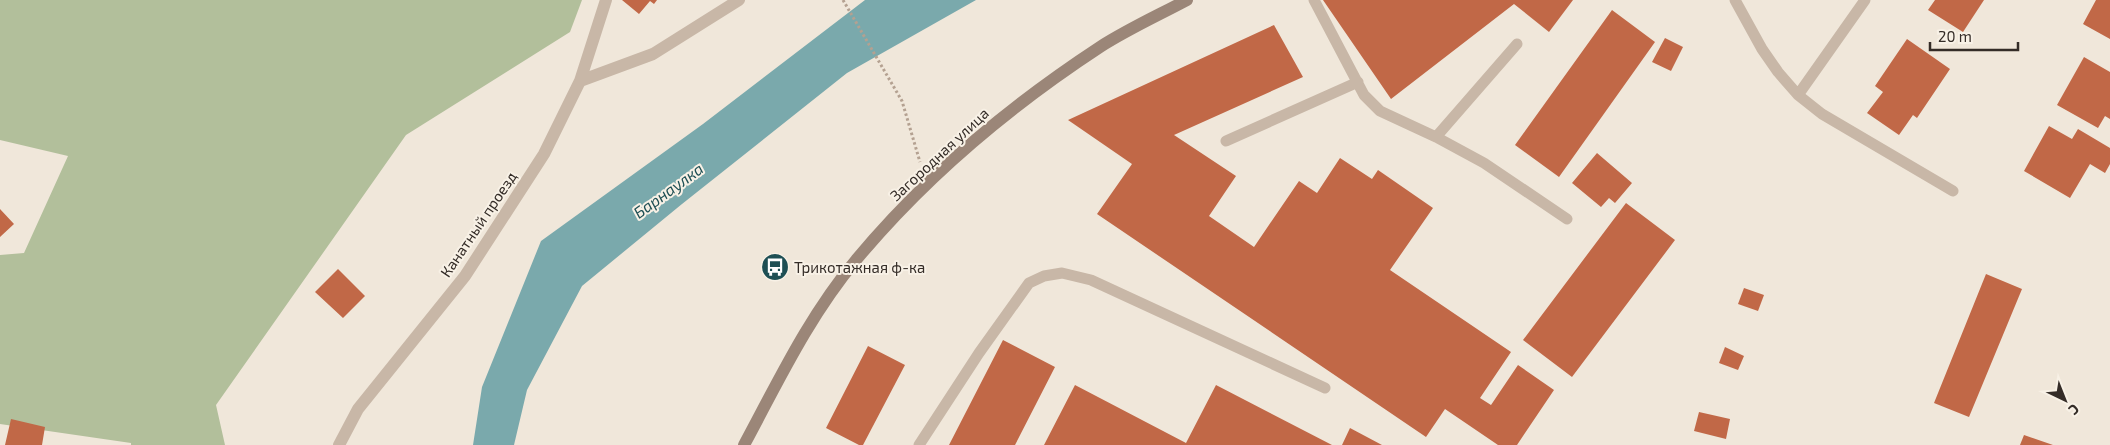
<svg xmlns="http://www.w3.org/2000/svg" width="2110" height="445" viewBox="0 0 2110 445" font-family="'Exo 2',sans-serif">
  <rect width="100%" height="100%" fill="#f0e7da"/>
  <path fill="#b2bf9b" d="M0,0H582L570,32L406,135L216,405L225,445H131V443L0,424V255L24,253L68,156L0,140Z"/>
  <path fill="#7aa9ac" d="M865,0H976L847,73L682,204L582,286L527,390L514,445H473L482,387L541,241L703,124Z"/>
  <path fill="#c16847" d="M622,0H657L654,4L650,1L639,14Z
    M1323,0H1573L1549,32L1514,4L1391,99Z
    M1935,0H1984L1963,32L1928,10Z
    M2096,0H2110V39L2083,24Z
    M1612,10L1655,42L1559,177L1515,145Z
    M1274,25L1303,77L1174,135L1236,176L1209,216L1254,247L1299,181L1317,193L1340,158L1372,179L1378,170L1433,208L1390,270L1511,352L1480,398L1491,405L1518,365L1554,390L1517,445H1498L1445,409L1426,437L1097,214L1132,164L1068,120Z
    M1665,38L1683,47L1671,71L1652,62Z
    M1907,39L1950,69L1917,118L1913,115L1899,135L1867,113L1883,92L1875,86Z
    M2084,57L2110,72V119L2105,116L2098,128L2057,105Z
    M2049,126L2072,139L2078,129L2110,148V164L2105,173L2090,164L2070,198L2024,171Z
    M1597,153L1632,183L1615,203L1609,198L1601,207L1572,183Z
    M1626,203L1675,240L1572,377L1523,340Z
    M0,209L14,224L0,237Z
    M338,269L365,296L343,318L315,292Z
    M1986,274L2022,289L1969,417L1934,403Z
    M1744,288L1764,295L1758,311L1738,304Z
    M1003,340L1055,367L1015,445H949Z
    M868,346L905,365L863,445H859L826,428Z
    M1725,347L1744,356L1738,370L1719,363Z
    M1075,385L1186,443L1216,385L1332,445H1044Z
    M1699,412L1730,419L1726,439L1694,431Z
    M11,419L45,427L42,445H5Z
    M1350,428L1382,445H1342Z
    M2024,435L2053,445H2020Z"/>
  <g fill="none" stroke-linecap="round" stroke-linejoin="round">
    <path stroke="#b4a191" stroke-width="3" stroke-dasharray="2.5 2.5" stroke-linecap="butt" d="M843,0L902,101L920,162"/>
    <path stroke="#c8b7a7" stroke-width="11" d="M1314,0L1364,95L1380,111L1436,137L1484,163L1567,219
      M1735,0L1762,49L1778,72L1798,95L1822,114L1953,191
      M1798,95L1865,0
      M1436,137L1517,44
      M1226,141L1358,82
      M919,445L979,353L1029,283L1044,276L1062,273L1091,280L1325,388"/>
    <path stroke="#c8b7a7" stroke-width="12" d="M580,81L653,54L739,0
      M339,445L358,409L465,276L544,154L580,81L606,0"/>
    <path stroke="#9b8678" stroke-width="12" d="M744,445C778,382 809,316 856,260C925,177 1010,106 1100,47C1128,29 1159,15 1187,0"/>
  </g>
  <defs>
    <g id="bus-disc" transform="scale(1.4375)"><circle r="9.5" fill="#1e4f54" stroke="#f8f1e6"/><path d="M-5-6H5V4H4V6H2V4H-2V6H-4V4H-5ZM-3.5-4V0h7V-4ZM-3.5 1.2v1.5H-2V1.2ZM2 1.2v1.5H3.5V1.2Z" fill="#fff"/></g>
  </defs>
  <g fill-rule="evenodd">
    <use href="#bus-disc" x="775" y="267"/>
  </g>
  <g text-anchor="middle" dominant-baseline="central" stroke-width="4" stroke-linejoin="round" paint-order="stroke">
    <g font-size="15" fill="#342c27" stroke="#f8f1e6">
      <text transform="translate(939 154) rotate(-43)">Загородная улица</text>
      <text transform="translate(478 224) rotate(-56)">Канатный проезд</text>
    </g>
    <g font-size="15" fill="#342c27" stroke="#f8f1e6" text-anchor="start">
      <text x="794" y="267">Трикотажная ф-ка</text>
    </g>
    <g font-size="16" font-style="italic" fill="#1e4f54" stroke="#f8f1e6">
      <text transform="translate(668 190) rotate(-36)">Барнаулка</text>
    </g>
  </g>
  <g transform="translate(2065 400) rotate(137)" stroke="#f8f1e6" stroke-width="4" paint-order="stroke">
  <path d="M0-4L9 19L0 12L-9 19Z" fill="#342c27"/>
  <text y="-8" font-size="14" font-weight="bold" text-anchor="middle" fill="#342c27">С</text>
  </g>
  <path d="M1930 42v8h88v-8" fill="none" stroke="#342c27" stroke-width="2.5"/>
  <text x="1938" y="42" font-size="15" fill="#342c27" stroke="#f8f1e6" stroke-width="4" paint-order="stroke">20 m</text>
</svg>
